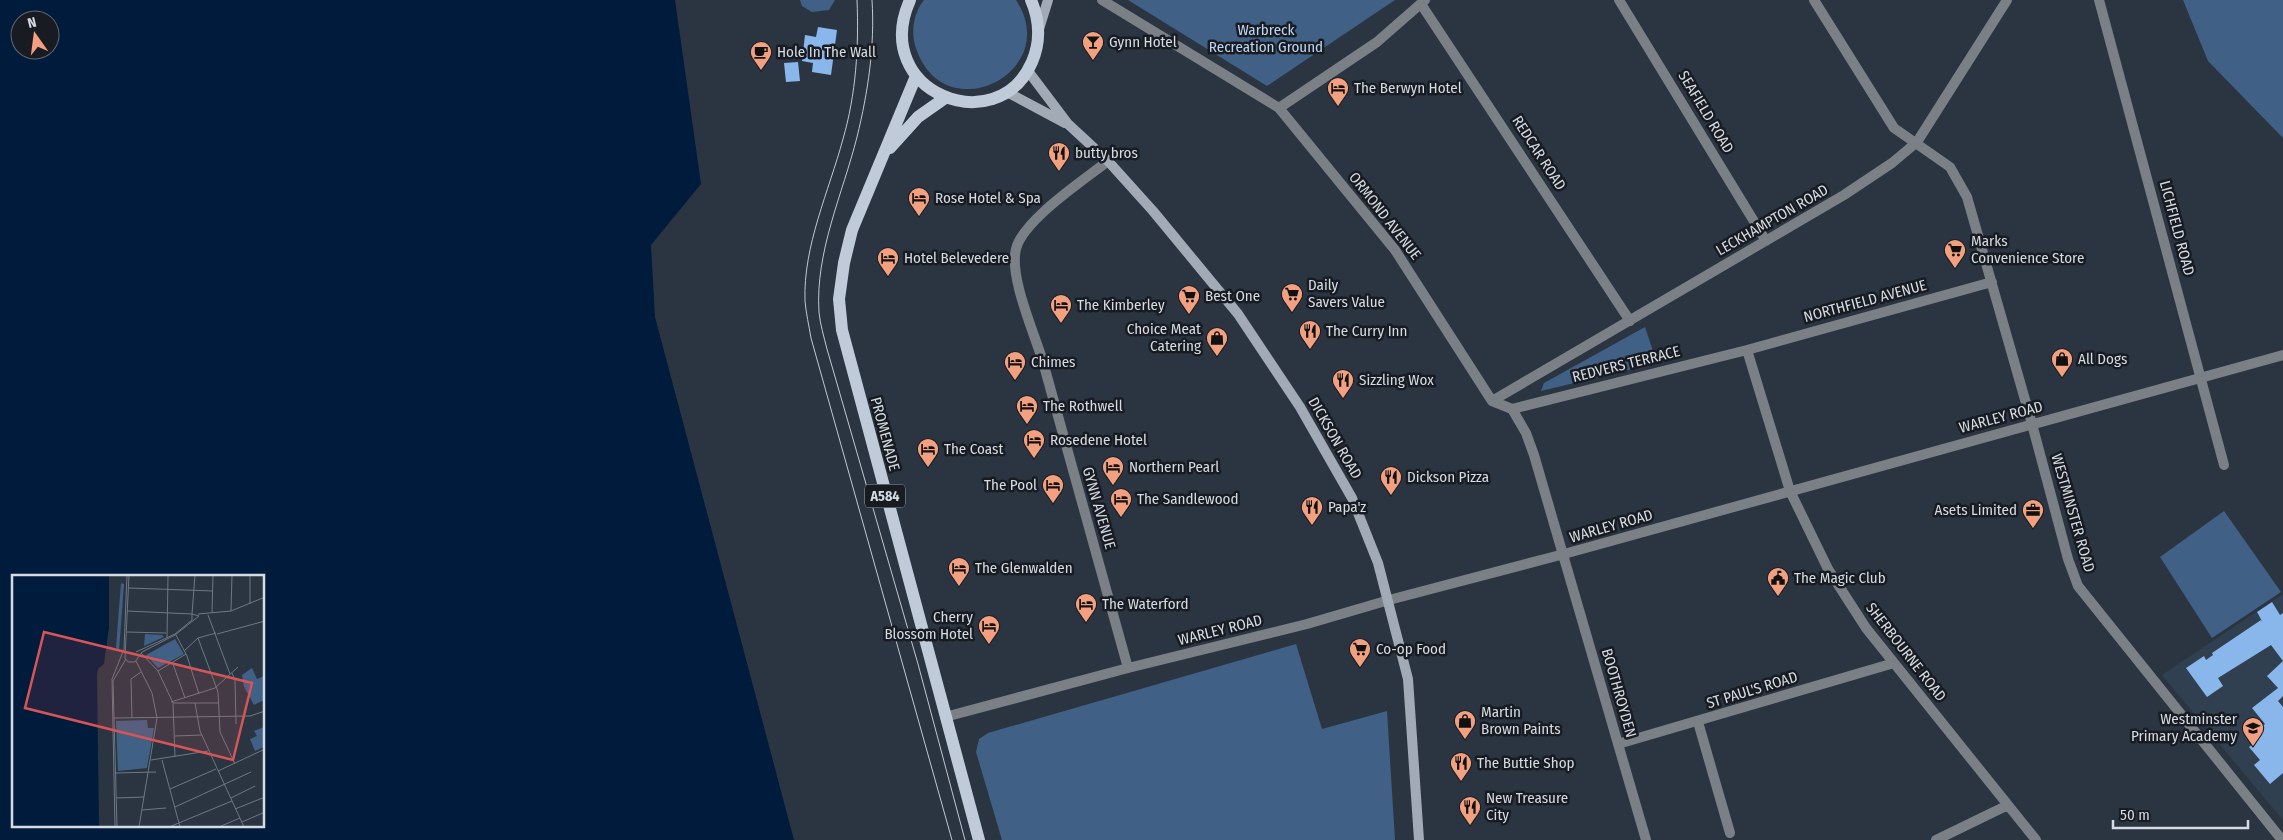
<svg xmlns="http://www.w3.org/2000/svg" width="2283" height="840" viewBox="0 0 2283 840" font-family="'Fira Sans Condensed',sans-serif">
  <rect width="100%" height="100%" fill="#2b3542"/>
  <path fill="#314051" d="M2283,594V820L2162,675Z"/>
  <path fill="#416085" d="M800,0H835L829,10L812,12L802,6Z
    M924,0H1016C1063,71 947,131 917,51C910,34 913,14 924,0Z
    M1128,0H1395L1267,86Z
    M2183,0H2283V138L2208,61Z
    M1645,327L1657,363L1541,391L1544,383Z
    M2224,511L2281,592L2212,638L2160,557Z
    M1296,644L1322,729L1387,711L1395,840H1002L976,752L979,739L988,733Z"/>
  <path fill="#001b3b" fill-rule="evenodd" d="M0,0H675L701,184L651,245L655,317L794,840H0ZM20,20H50V50H20ZM14,576H264V826H14Z"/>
  <path fill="#8ab7eb" d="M818,27L837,30L831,75L812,72L813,63L802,61L805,35L816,37Z
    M798,62L800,81L786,82L784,63Z
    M2272,602L2280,615L2283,613V696L2278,701L2283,707V773L2270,784L2254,765L2260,760L2249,747L2253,744L2248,738L2265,724L2252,708L2278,688L2267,676L2283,661L2271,645L2218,678L2223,686L2207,697L2186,668L2204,656L2206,660L2213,655L2212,653L2261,620L2263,623L2257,612Z"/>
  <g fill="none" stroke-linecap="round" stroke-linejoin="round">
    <path stroke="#7a8086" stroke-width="10" d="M1102,0L1279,108L1395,250L1492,401L1512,409L1526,433L1534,455L1646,840
      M1619,0L1766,241
      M1814,0L1894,128L1950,167L1967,197L2032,424L2068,559L2078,586L2282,840
      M2099,0L2224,465
      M1421,4L1630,321
      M1279,108L1377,42L1425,0
      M1108,161C1084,180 1023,220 1016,249C1009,277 1034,332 1043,362C1071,464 1100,566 1128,668
      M1747,350L1790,491L1828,569L1866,628L2036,840
      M1492,401L1844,195L1892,163L1917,142L2007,0
      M1512,409L1747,350L1992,282
      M945,717L1128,668L1307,624L1389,600L1564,554L2283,355
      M1698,722L1730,833
      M1618,744L1894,663
      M1936,840L2008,805"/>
    <path stroke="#a2aab5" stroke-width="10" d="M1039,29L1048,0
      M1028,71L1068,124L1108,161L1153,211L1238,314L1300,407L1352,498L1378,563L1408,679L1419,840
      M1007,92L1065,123"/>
    <path stroke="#c0cbd9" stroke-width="12" d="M910,0C869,92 997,142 1032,62C1041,41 1040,21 1031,0
      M916,76L852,230L844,263L839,299L842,330L979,840
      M890,148L918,117L945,98"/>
    <path stroke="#c0c7cf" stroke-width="1" d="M857,0C859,47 856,94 843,139C829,191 803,246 805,301C806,313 809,326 811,338L952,840
      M872,0C875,46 868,92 857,137C843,193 815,252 819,312C820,324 824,337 827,349L918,664L965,840"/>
  </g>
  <defs>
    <g id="bar-pin" transform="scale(1.125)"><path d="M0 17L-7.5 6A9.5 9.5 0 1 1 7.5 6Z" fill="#f2a07f" stroke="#181c22"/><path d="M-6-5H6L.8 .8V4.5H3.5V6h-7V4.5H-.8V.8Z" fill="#111"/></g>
    <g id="cafe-pin" transform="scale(1.125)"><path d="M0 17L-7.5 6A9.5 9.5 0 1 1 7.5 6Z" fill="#f2a07f" stroke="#181c22"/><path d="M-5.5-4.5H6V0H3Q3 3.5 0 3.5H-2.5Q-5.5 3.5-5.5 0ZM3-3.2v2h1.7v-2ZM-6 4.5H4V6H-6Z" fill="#111"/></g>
    <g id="hotel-pin" transform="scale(1.125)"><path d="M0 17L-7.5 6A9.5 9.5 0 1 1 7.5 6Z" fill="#f2a07f" stroke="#181c22"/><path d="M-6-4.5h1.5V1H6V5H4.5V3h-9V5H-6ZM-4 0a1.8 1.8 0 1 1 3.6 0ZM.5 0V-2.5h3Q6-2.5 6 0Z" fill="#111"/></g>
    <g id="restaurant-pin" transform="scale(1.125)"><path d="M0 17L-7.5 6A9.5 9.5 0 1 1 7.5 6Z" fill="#f2a07f" stroke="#181c22"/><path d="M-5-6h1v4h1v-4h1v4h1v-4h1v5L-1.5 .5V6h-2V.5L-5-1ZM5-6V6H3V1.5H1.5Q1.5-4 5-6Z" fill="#111"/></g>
    <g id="supermarket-pin" transform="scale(1.125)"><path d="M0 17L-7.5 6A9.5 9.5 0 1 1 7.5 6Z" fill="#f2a07f" stroke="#181c22"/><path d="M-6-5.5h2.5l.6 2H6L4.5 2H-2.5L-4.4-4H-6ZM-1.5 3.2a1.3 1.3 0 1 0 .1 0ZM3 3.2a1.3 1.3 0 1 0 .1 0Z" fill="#111"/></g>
    <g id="shop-pin" transform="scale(1.125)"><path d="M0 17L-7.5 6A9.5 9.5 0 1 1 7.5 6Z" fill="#f2a07f" stroke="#181c22"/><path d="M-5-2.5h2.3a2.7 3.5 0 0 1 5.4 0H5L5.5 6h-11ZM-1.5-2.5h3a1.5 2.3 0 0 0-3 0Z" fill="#111"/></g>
    <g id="office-pin" transform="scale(1.125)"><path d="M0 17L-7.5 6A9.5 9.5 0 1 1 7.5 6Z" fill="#f2a07f" stroke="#181c22"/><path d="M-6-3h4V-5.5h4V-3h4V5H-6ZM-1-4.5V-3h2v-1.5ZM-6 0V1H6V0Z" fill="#111"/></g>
    <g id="civic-pin" transform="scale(1.125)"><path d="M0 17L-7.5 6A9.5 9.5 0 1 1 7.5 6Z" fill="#f2a07f" stroke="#181c22"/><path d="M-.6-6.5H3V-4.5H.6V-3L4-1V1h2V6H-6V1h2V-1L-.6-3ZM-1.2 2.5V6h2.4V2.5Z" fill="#111"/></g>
    <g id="school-pin" transform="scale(1.125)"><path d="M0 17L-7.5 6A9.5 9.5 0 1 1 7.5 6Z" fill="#f2a07f" stroke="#181c22"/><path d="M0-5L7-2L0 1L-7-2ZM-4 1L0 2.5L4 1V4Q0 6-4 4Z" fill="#111"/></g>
  </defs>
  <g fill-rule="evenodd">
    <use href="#bar-pin" x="1093" y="42"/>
    <use href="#cafe-pin" x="761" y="52"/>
    <use href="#hotel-pin" x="1338" y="88"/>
    <use href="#restaurant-pin" x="1059" y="153"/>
    <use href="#hotel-pin" x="919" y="198"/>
    <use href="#supermarket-pin" x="1955" y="250"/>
    <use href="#hotel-pin" x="888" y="258"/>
    <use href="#supermarket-pin" x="1292" y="294"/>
    <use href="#supermarket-pin" x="1189" y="296"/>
    <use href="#hotel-pin" x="1061" y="305"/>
    <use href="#restaurant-pin" x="1310" y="331"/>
    <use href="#shop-pin" x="1217" y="338"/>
    <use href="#shop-pin" x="2062" y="359"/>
    <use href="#hotel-pin" x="1015" y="362"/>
    <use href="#restaurant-pin" x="1343" y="380"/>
    <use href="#hotel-pin" x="1027" y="406"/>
    <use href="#hotel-pin" x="1034" y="440"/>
    <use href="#hotel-pin" x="928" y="449"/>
    <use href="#hotel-pin" x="1113" y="467"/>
    <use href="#restaurant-pin" x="1391" y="477"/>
    <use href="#hotel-pin" x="1053" y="485"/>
    <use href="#hotel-pin" x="1121" y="499"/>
    <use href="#restaurant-pin" x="1312" y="507"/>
    <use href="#office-pin" x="2033" y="510"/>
    <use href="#hotel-pin" x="959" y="568"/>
    <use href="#civic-pin" x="1778" y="578"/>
    <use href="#hotel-pin" x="1086" y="604"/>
    <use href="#hotel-pin" x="989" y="626"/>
    <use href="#supermarket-pin" x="1360" y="649"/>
    <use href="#shop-pin" x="1465" y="721"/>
    <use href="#school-pin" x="2253" y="728"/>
    <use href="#restaurant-pin" x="1461" y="763"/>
    <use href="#restaurant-pin" x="1470" y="807"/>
  </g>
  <g text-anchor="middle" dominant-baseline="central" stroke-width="5" stroke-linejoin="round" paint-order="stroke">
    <rect fill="#181c22" stroke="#9ca2a9" stroke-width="1" x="865" y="484.5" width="40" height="23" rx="4"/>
    <g font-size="14" font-weight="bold" fill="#d5dbe3">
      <text x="885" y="496">A584</text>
    </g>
    <g font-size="15" fill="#bdd5f2" stroke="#181c22">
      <text x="1266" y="30">Warbreck<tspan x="1266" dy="17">Recreation Ground</tspan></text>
    </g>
    <g font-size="15" fill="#d5dbe3" stroke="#181c22" text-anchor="start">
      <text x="1109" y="42">Gynn Hotel</text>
      <text x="777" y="52">Hole In The Wall</text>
      <text x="1354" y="88">The Berwyn Hotel</text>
      <text x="1075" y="153">butty bros</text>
      <text x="935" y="198">Rose Hotel &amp; Spa</text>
      <text x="1971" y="241">Marks<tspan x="1971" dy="17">Convenience Store</tspan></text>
      <text x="904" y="258">Hotel Belevedere</text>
      <text x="1308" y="285">Daily<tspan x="1308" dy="17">Savers Value</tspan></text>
      <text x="1205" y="296">Best One</text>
      <text x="1077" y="305">The Kimberley</text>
      <text x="1201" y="329" text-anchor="end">Choice Meat<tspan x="1201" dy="17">Catering</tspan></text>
      <text x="1326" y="331">The Curry Inn</text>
      <text x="2078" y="359">All Dogs</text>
      <text x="1031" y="362">Chimes</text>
      <text x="1359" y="380">Sizzling Wox</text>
      <text x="1043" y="406">The Rothwell</text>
      <text x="1050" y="440">Rosedene Hotel</text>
      <text x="944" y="449">The Coast</text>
      <text x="1129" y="467">Northern Pearl</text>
      <text x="1407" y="477">Dickson Pizza</text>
      <text x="1037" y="485" text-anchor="end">The Pool</text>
      <text x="1137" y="499">The Sandlewood</text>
      <text x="1328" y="507">Papa'z</text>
      <text x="2017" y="510" text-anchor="end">Asets Limited</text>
      <text x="975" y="568">The Glenwalden</text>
      <text x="1794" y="578">The Magic Club</text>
      <text x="1102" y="604">The Waterford</text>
      <text x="973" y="617" text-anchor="end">Cherry<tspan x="973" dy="17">Blossom Hotel</tspan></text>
      <text x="1376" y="649">Co-op Food</text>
      <text x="1481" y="712">Martin<tspan x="1481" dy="17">Brown Paints</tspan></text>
      <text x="2237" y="719" text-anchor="end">Westminster<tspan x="2237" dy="17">Primary Academy</tspan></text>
      <text x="1477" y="763">The Buttie Shop</text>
      <text x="1486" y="798">New Treasure<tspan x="1486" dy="17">City</tspan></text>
    </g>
    <g font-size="15" fill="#d5dbe3" stroke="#181c22">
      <text transform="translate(1706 112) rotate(59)">SEAFIELD ROAD</text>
      <text transform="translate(1539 153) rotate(57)">REDCAR ROAD</text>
      <text transform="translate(1385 216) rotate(52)">ORMOND AVENUE</text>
      <text transform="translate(1772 220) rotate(-30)">LECKHAMPTON ROAD</text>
      <text transform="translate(2177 228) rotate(75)">LICHFIELD ROAD</text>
      <text transform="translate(1865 301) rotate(-15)">NORTHFIELD AVENUE</text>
      <text transform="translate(1626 364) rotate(-14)">REDVERS TERRACE</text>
      <text transform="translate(2001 417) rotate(-15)">WARLEY ROAD</text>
      <text transform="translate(885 434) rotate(75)">PROMENADE</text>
      <text transform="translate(1335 438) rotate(60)">DICKSON ROAD</text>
      <text transform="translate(1099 508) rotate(74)">GYNN AVENUE</text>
      <text transform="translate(2073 513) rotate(74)">WESTMINSTER ROAD</text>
      <text transform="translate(1611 526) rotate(-16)">WARLEY ROAD</text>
      <text transform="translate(1220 630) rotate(-14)">WARLEY ROAD</text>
      <text transform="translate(1906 652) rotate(52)">SHERBOURNE ROAD</text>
      <text transform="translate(1752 690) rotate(-17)">ST PAUL'S ROAD</text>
      <text transform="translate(1619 693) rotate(74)">BOOTHROYDEN</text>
    </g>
  </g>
  <g transform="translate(12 575)">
    <rect width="252" height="252" fill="#2b3542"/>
    <path d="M109,8L112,9L107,76L104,72ZM133,59L150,60L152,62L132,71ZM163,64L172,79L146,93L134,80ZM240,93L245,104L252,101V125L242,130L232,112L230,100ZM135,145L136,153H142L135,193L106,196L104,146ZM252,152V172L243,176L238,164L245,161L242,156Z" fill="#416085"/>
    <path d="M0,0H97V52L92,89L86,94L85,100L87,252H0Z" fill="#001b3b"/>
    <path fill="none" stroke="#6f7782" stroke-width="1" d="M117,0L113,83L116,87H123L130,77L163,60L187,41L180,39V45L163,59L124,77M117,13L201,16M238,29V0M115,36L180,39L183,0M219,36L220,0M200,38L201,0M186,39L219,36L253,22M196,40L218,99M115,57L154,58M205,59L253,46M164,60L175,81L187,119M155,63L156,0M186,63L206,117L208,157L223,189M172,76L186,63L204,58M129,78L146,96L161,128L163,182M124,86L140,118L145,143L127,252M161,89L173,123M146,96L174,79M220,98L223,105L224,149M159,127L203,113L226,92M161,128H207M183,128L188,156L232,252M102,143L238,141L253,136M120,143L119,104L129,97M163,161L190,160M139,185L196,176M150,185L168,252M206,196L253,174M103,198L144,197M158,214L204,194M104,223L132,222M219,223L243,211M163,232L239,197M223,234L253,222M130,235L154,233M230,247L253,237M103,252L100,104L112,74L115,0M105,252L101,106L114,84M157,252L220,226M207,252L228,243"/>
    <path fill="#d65557" fill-opacity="0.15" stroke="#d65557" stroke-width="2.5" d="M32,57L240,108L221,185L13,133Z"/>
    <rect width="252" height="252" fill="none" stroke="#d5dbe3" stroke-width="2.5"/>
  </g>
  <g transform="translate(35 35) rotate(346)"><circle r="24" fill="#181c22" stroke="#64686f"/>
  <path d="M0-4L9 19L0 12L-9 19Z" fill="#f2a07f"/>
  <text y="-8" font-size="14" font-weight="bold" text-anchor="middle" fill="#d5dbe3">N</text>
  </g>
  <path d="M2113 820v8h135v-8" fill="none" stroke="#d5dbe3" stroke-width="2.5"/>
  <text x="2120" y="820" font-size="15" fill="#d5dbe3" stroke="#181c22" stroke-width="4" paint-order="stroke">50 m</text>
</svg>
